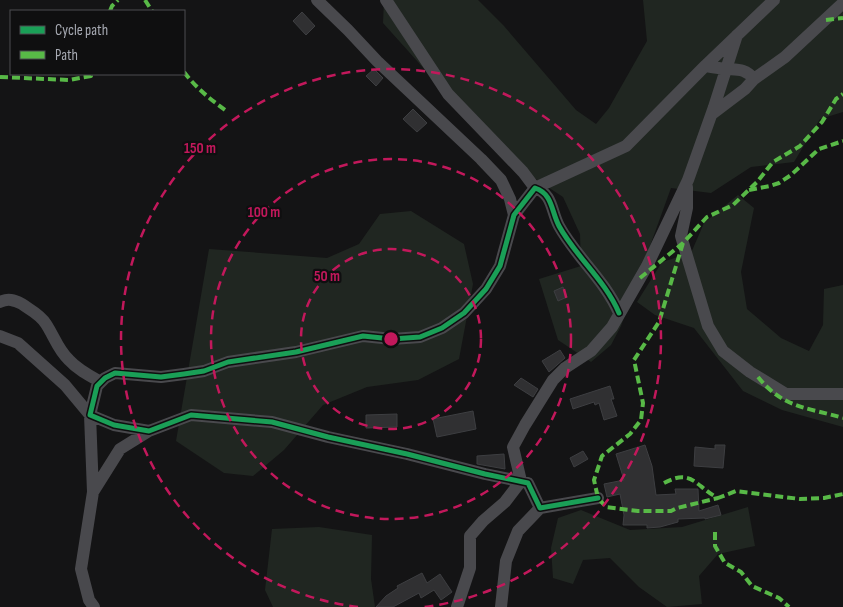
<svg xmlns="http://www.w3.org/2000/svg" width="843" height="607" viewBox="0 0 843 607" font-family="'Sofia Sans Condensed',sans-serif">
  <rect width="100%" height="100%" fill="#141415"/>
  <path fill="#202621" d="M384,0H478L504,26L576,110L596,124L609,108L647,41L643,0H840L843,2V112L820,119L794,162L751,167L711,193L671,188L621,326L611,345L591,362L558,340L539,279L581,266L580,234L563,197L504,158L383,23Z
    M738,195L754,208L741,272L747,309L781,338L809,351L823,325L824,289L843,285V427L782,410L743,391L694,328L655,315L637,302L662,262L691,253L704,223Z
    M411,211L464,244L473,284L459,359L418,380L367,387L323,405L284,450L253,476L224,473L176,441L209,249L327,258L359,244L380,214Z
    M748,507L755,546L718,554L699,576L702,604L667,607L639,587L610,558L583,560L573,584L553,578L551,548L558,518L581,510L630,530L682,527Z
    M319,527L372,535L371,579L375,607H273L265,590L272,529Z"/>
  <path fill="#303032" stroke="#3d3e41" d="M302,12L315,26L306,35L293,21Z
    M374,69L383,78L376,86L366,76Z
    M413,109L427,123L417,132L403,119Z
    M563,287L567,297L558,301L554,291Z
    M560,350L565,358L549,372L542,361Z
    M521,378L538,389L533,397L514,385Z
    M610,386L614,399H611L617,416L604,420L599,403L595,405L594,402L573,409L570,399Z
    M473,411L476,429L437,437L433,419Z
    M397,414V427L366,428V415Z
    M645,445L652,466L656,495L676,494L675,489H698L699,511L718,505L721,515L705,519V518L678,519V522L660,527L647,528V525H623L624,515L620,494L607,497L604,484L624,480L616,454Z
    M715,445H725L723,468L694,466L695,447L715,449Z
    M583,451L588,459L574,467L570,458Z
    M504,454L505,469L477,464V456Z
    M422,573L427,583L440,574L452,592L441,600L434,590L421,598L419,593L393,607H376L386,596L398,588L397,586Z"/>
  <g fill="none" stroke-linecap="round" stroke-linejoin="round">
    <path stroke="#49494d" stroke-width="12" d="M317,0L348,30L377,61L481,159L501,180L510,199L514,215
      M386,0L448,94L523,172L535,188L626,146L705,66L774,0
      M705,66C711,67 718,68 725,69C737,70 745,68 754,79
      M712,114L745,89L754,79L785,57L843,3
      M687,187V208L681,236L708,326L723,351L750,372L786,394H843
      M0,302C8,298 14,300 22,304C30,310 40,314 46,324C54,336 58,350 69,360C78,370 90,376 101,382
      M0,336L18,343L65,385L90,415L93,492L81,569L89,600L94,607
      M93,492L120,449L149,431
      M598,498L540,508L528,483L485,474L407,454L328,437L272,422L191,415L149,431L114,425L90,415L97,386L105,378L115,373L161,377L184,374L204,371L228,362L296,352L363,336L392,339L420,337L442,328L464,313L486,289L500,266L514,215L535,188C553,194 551,211 559,226C576,257 605,280 619,313
      M457,607L470,568V536L483,521L505,502L521,481L513,447L525,425L553,380L565,368L591,351L612,327L647,266L688,180L714,107L737,35
      M501,607L506,561L518,531L540,508"/>
    <path stroke="#58b947" stroke-width="4" stroke-dasharray="8 4" stroke-linecap="butt" d="M145,0L152,11
      M110,11L112,6L118,0
      M826,20L843,18
      M184,72C196,88 211,100 228,112
      M0,77L69,80L91,76V74
      M749,190L770,186L779,183L791,175L819,149L843,141
      M683,243L659,322L634,360L643,403L641,420L630,434L602,456L594,480L598,498L606,507L638,511H671L677,508L718,498
      M640,278L683,243L707,217L733,205L757,182L773,162L800,146L822,122L836,99L843,94
      M758,377C784,409 807,407 843,418
      M664,483C692,468 695,486 718,498L736,491L800,499L824,498L843,494
      M715,532V546L725,563L741,572L752,586L779,598L789,607"/>
    <g stroke="#0f0f10" stroke-width="8">
      <path id="cycleway" d="M598,498L540,508L528,483L485,474L407,454L328,437L272,422L191,415L149,431L114,425L90,415L97,386L105,378L115,373L161,377L184,374L204,371L228,362L296,352L363,336L392,339L420,337L442,328L464,313L486,289L500,266L514,215L535,188C553,194 551,211 559,226C576,257 605,280 619,313"/>
    </g>
    <use href="#cycleway" stroke="#1a9f57" stroke-width="5"/>
  </g>
  <g fill="none" stroke="#c2185b" stroke-width="2.5" stroke-dasharray="9 6">
    <circle cx="391" cy="339" r="90"/>
    <circle cx="391" cy="339" r="180"/>
    <path d="M358 607A270 270 0 1 1 424 607"/>
  </g>
  <circle cx="391" cy="339" r="8" fill="#c2185b" stroke="#0f0f10" stroke-width="2.5"/>
  <g font-size="15" text-anchor="middle" font-weight="bold" fill="#c2185b" stroke="#0f0f10" stroke-width="4.5" stroke-linejoin="round" paint-order="stroke">
    <text x="200" y="153">150 m</text>
    <text x="264" y="217">100 m</text>
    <text x="327" y="281">50 m</text>
  </g>
  <rect x="10" y="10" width="175" height="65" fill="#0f0f10" stroke="#4c4d51"/>
  <rect x="20" y="26" width="25" height="8" fill="#1a9f57" stroke="#4c4d51"/>
  <text x="55" y="35" font-size="15" fill="#a7aab3">Cycle path</text>
  <rect x="20" y="51" width="25" height="8" fill="#58b947" stroke="#4c4d51"/>
  <text x="55" y="60" font-size="15" fill="#a7aab3">Path</text>
</svg>
